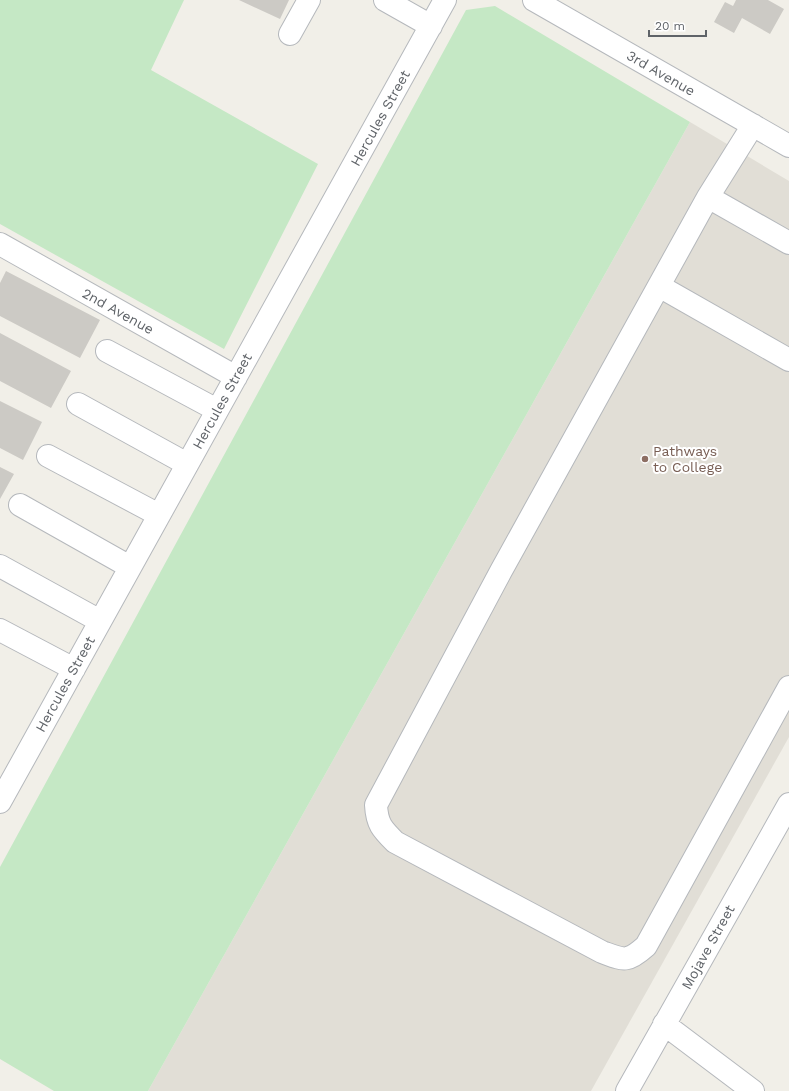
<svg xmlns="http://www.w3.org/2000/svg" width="789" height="1091" viewBox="0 0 789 1091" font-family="'Work Sans',sans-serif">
  <rect width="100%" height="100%" fill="#f1efe8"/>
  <path fill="#e1ded6" d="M690,122L789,181V737L591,1091H148Z"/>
  <path fill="#c5e8c5" d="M0,0H184L151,70L318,164L224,349L0,224Z
    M495,6L690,122L148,1091H54L0,1059V867L466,10Z"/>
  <path fill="#cccac5" d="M239,0H289L280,19Z
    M736,0H768L784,9L770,34L742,18L734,33L714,22L725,2L733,6Z
    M6,271L100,320L80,358L0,316V283Z
    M0,333L71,371L51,408L0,381Z
    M0,401L42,422L23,460L0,448Z
    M0,467L14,474L0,499Z"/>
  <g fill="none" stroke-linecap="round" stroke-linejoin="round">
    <g stroke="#b5b8bc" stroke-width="24">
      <path id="minor" d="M385,0L431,26
        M534,0L789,146
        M290,34L309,0
        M753,125L708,197L789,243
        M708,197L501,571L376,805C377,824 382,829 395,842L602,952C624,960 627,963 646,946L789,687
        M0,244L236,377
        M659,286L789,360
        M107,351L217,410
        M78,404L187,464
        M48,456L159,515
        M20,505L130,567
        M0,566L100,621
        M0,630L74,669
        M0,802L445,0
        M664,1024L753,1091
        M627,1091L789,804"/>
    </g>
    <use href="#minor" stroke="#fff" stroke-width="22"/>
  </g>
  <circle fill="#8d6e63" stroke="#fff" stroke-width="1.5" cx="645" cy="459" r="4"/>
  <g text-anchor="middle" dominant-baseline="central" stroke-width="4" stroke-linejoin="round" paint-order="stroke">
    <g font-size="14" fill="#5f6368" stroke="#fff">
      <text transform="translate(661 73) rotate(30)">3rd Avenue</text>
      <text transform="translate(380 118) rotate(-61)">Hercules Street</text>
      <text transform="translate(118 311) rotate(29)">2nd Avenue</text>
      <text transform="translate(222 401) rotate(-61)">Hercules Street</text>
      <text transform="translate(65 684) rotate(-61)">Hercules Street</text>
      <text transform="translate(708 947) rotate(-61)">Mojave Street</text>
    </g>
    <g font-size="14" fill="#785e54" stroke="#fff" text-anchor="start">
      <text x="653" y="451">Pathways<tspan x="653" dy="16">to College</tspan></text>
    </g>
  </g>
  <path d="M649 30v6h57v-6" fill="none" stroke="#5f6368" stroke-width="2"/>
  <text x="655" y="30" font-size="12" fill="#5f6368" stroke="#ffffff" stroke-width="3" paint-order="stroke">20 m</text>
</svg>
